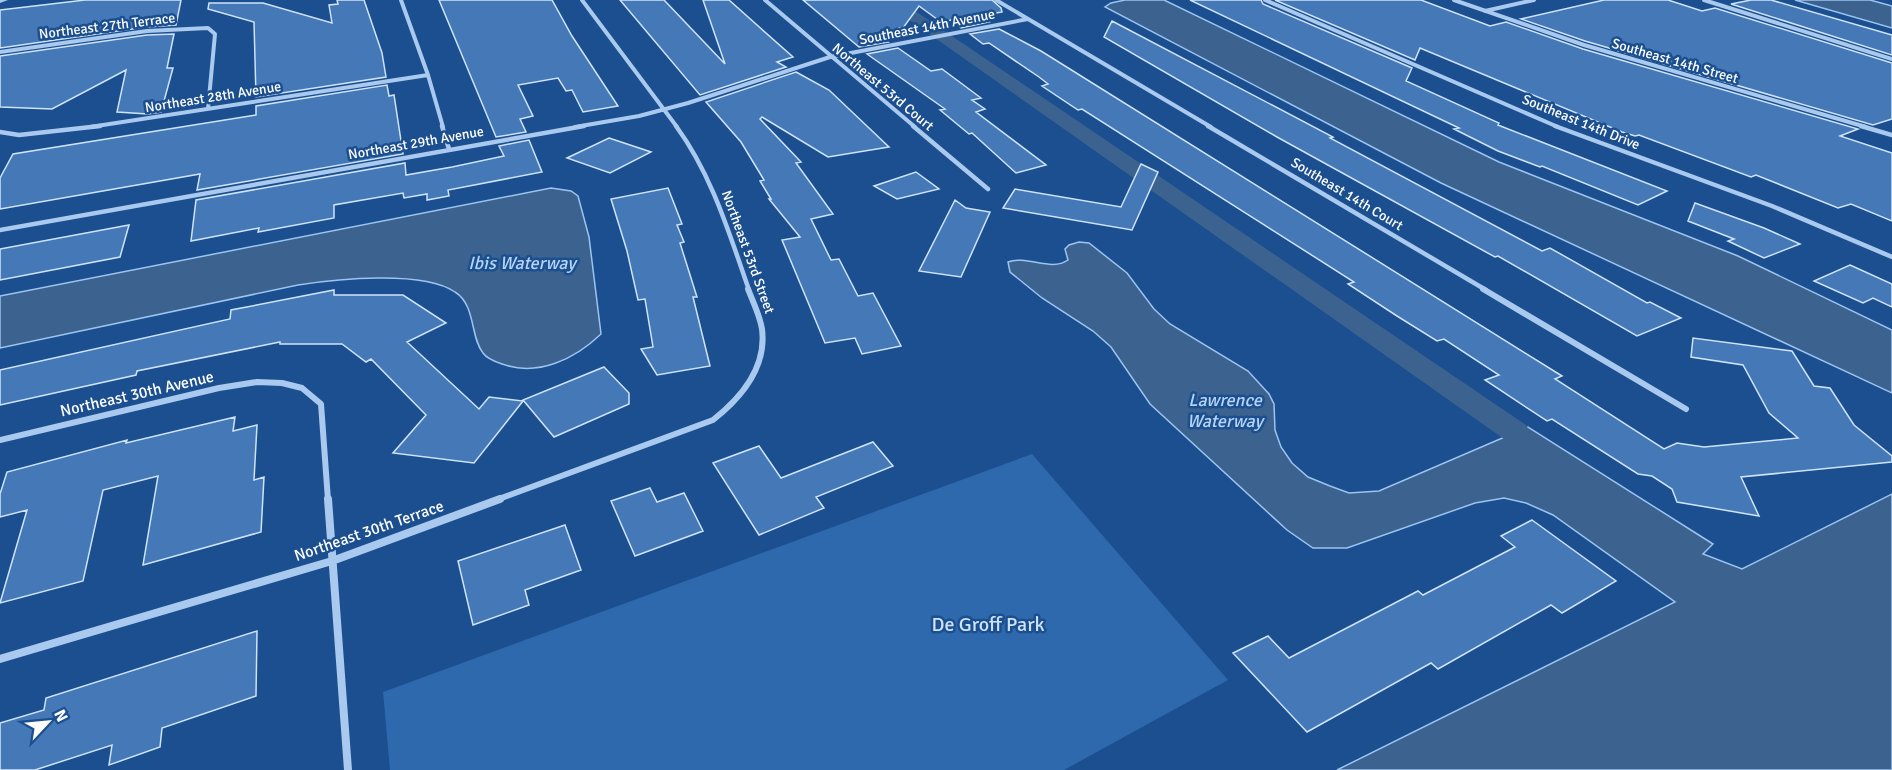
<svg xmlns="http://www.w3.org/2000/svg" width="1892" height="770" viewBox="0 0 1892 770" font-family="Signika,sans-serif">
  <rect width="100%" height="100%" fill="#1b4f8f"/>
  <path fill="#2e69ad" d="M1032,454L1228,680L1064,770H390L383,692Z"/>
  <path fill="#3c6290" stroke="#9cc4f0" stroke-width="1.5" d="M1125,0H1164L1499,162L1738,256L1892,330V393L1441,183L1105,7L1111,3Z
    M1795,0H1870L1892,6V28Z
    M551,188L571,191L578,196L589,237L601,334C575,359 538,377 502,364C496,362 487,359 483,353C470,337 476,305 455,292C423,270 336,279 298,285L0,348V296Z
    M1079,242L1089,243L1127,273L1154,309L1170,324L1248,371L1269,394L1274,404L1275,430L1281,447L1292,463L1308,477L1330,486L1349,493L1379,491L1528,427L1713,544L1703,554L1742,569L1892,494V770H1337L1675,602L1553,515L1526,503L1504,498L1475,503L1347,548H1313L1287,530L1150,404L1111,347L1093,331L1042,298L1010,272L1008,262C1027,255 1051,272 1068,260L1065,249L1069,245Z"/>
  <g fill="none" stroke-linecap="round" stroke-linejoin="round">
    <path fill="#3c6290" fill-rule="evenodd" d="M881,0H899L1526,425L1530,432L1526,439L1515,442L1504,439Z"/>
  </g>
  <path fill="#4478b7" stroke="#cfe3fa" stroke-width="1.5" d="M85,0H181L176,25L146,27L0,48V10Z
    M337,0H364L382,53L386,77L256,97L254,22L208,9L209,3H263L332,23L329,5L338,4Z
    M439,0H552L572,36L618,106L583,112L572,90L566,91L558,78L518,85L533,116L520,119L526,132L496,137Z
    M620,0H664L725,64L703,0H729L793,57L777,62L786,67L700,95Z
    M803,0H992L1001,8L1002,12L980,16L989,22L961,28L951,20L941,22L919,6L903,28H900L904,32L879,36L888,42L859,47Z
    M1190,0H1261L1263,4L1412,68L1406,81L1499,123L1498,125L1667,191L1638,205L1542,166L1540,167L1498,151L1454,129L1459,128Z
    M1275,0H1421L1490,26L1506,22L1583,49L1858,129L1840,136L1892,153V221L1851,204L1838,208L1756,175L1751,177L1639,135L1635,136L1622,132L1420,48L1415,60Z
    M1604,0H1668L1702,11L1715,8L1892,63V119L1873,125L1585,41L1521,19Z
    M1751,0H1771L1892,35V55L1731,4Z
    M1112,21L1333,137L1330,138L1542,251L1550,248L1647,303L1650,302L1681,318L1637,336L1498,256L1495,257L1277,137L1104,37Z
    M999,29L1041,51L1562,376L1555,379L1664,449L1677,443L1704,447L1798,438L1769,413L1743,365L1691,357L1693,338L1792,351L1814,386L1830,388L1854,425L1892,456V462L1741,477L1759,516L1677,502L1672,489L1652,476L1638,474L1552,419L1547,421L1485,380L1499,375L1444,339L1437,341L1397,316L1348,284L1354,282L1082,109L1078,110L1042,86L1048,84L1039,77L989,43L983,44L970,34Z
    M174,34L167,68H173L161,112L148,114L117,112L126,70L52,109L0,107V56L147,35Z
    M898,48L931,71L942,69L981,98L972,100L985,109L976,112L1046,165L1016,173L972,133L969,134L940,110L945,109L867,54Z
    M796,72L829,90L889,147L828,157L762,117L760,119L801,162L796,163L833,214L811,219L831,260L839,259L858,296L873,293L901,346L862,354L855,338L825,343L782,240L800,237L769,199H771L760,181L764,180L741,142L706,102Z
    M387,85L389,96L394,95L403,154L197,190L200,174L0,209V178L13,154L256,115V106Z
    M609,138L651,152L610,173L567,158Z
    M529,140L542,172L448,190L449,196L427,200V194L404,198L403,193L334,205V218L258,232L259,228L191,241L196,200L405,163L406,175L452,167L504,156L499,146Z
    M1141,164L1158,172L1132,230L1003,208L1015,189L1121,207Z
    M916,172L939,189L897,199L874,186Z
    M668,188L682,224L677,225L684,242L680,243L697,297H693L710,366L657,375L641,349L653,347L645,299L638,300L627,251L611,199Z
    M955,200L966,208L990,212L961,277L919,271Z
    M1695,203L1764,228L1800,244L1764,258L1728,241L1734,239L1688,221Z
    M129,225L120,257L0,280V249Z
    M1850,265L1892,284V307L1873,298L1863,303L1814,281Z
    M334,290V295H403L446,323L407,342L479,409L489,397L523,401L474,463L393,453L426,415L371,359L366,362L342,344H280V342L137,371L136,375L0,405V370L230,319L231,310Z
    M604,367L629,393V404L554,437L523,400Z
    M235,417L233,431L257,425L254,480L264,477L261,532L143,565L158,476L103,490L83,581L0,603L27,510L0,517V494L7,472L127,440L126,443Z
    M873,442L893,466L816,497L824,508L759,535L713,463L759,446L781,478Z
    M650,488L657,502L684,493L703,531L635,556L611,501Z
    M1532,520L1616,581L1562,613L1551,605L1438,669L1431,663L1307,732L1233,653L1268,636L1289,658L1418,591L1423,595L1515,547L1501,536Z
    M565,525L581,570L525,590L529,605L473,625L458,561Z
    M257,631L256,696L162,728L160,747L109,765L112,745L35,770H0V723L44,710L46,698Z"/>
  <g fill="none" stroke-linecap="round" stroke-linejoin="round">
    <path stroke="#a9c9ee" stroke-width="4" d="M401,0L428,75L443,127
      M582,0L677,127
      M765,0L915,127
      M996,0L1211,127
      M1265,0L1558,127
      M1454,0L1584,45L1866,127
      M1704,0L1892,59
      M1485,11L1534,0
      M0,52L147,31L208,28L215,34L208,109
      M90,127L428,75
      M575,127L639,116L688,103L830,57L1028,19"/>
    <path stroke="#a9c9ee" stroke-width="4.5" d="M442,126L449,149
      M676,126C712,175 729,233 749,290
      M913,126L988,189
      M1208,126L1486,290
      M1555,126L1772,206L1892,257
      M1861,126L1892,135
      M0,132L19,135L100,126
      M0,230L584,126"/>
    <path stroke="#a9c9ee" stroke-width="6" d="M1483,289L1686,409
      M0,440L219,388L257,382L282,383L302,388L321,404L328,500
      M496,500L713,420C741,398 767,368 762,329C760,316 753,302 748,289"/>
    <path stroke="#a9c9ee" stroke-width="8" d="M328,499L348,770
      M0,659L332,561L500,499"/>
    <path fill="#a9c9ee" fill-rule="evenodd" d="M0,0H8L0,3Z"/>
  </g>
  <g text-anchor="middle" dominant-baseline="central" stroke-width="5" stroke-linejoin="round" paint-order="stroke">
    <g font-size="14" fill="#fff" stroke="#1b4f8f">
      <text transform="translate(107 26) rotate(-7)">Northeast 27th Terrace</text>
      <text transform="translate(927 27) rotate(-11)">Southeast 14th Avenue</text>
      <text transform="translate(1675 61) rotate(16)">Southeast 14th Street</text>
      <text transform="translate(883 87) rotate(40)">Northeast 53rd Court</text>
      <text transform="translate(213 97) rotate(-9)">Northeast 28th Avenue</text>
      <text transform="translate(1581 122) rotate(22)">Southeast 14th Drive</text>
      <text transform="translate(416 143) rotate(-10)">Northeast 29th Avenue</text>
      <text transform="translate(1347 194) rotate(31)">Southeast 14th Court</text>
      <text transform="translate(748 252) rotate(70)">Northeast 53rd Street</text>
    </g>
    <g font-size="16" fill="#fff" stroke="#1b4f8f">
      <text transform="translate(137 394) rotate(-13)">Northeast 30th Avenue</text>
      <text transform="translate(369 531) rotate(-19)">Northeast 30th Terrace</text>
    </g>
    <g font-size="18" font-style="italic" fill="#b5d3f5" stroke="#1b4f8f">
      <text x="522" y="263">Ibis Waterway</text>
      <text x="1225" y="400">Lawrence<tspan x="1225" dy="21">Waterway</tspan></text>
    </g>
    <g font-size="20" fill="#cfe3fa" stroke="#1b4f8f">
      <text x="988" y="624">De Groff Park</text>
    </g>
  </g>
  <g transform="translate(48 722) rotate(64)" stroke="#1b4f8f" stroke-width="4.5" paint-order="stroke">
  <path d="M0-4.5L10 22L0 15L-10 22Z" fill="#ffffff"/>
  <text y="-9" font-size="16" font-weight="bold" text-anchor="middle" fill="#ffffff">N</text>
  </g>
</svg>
